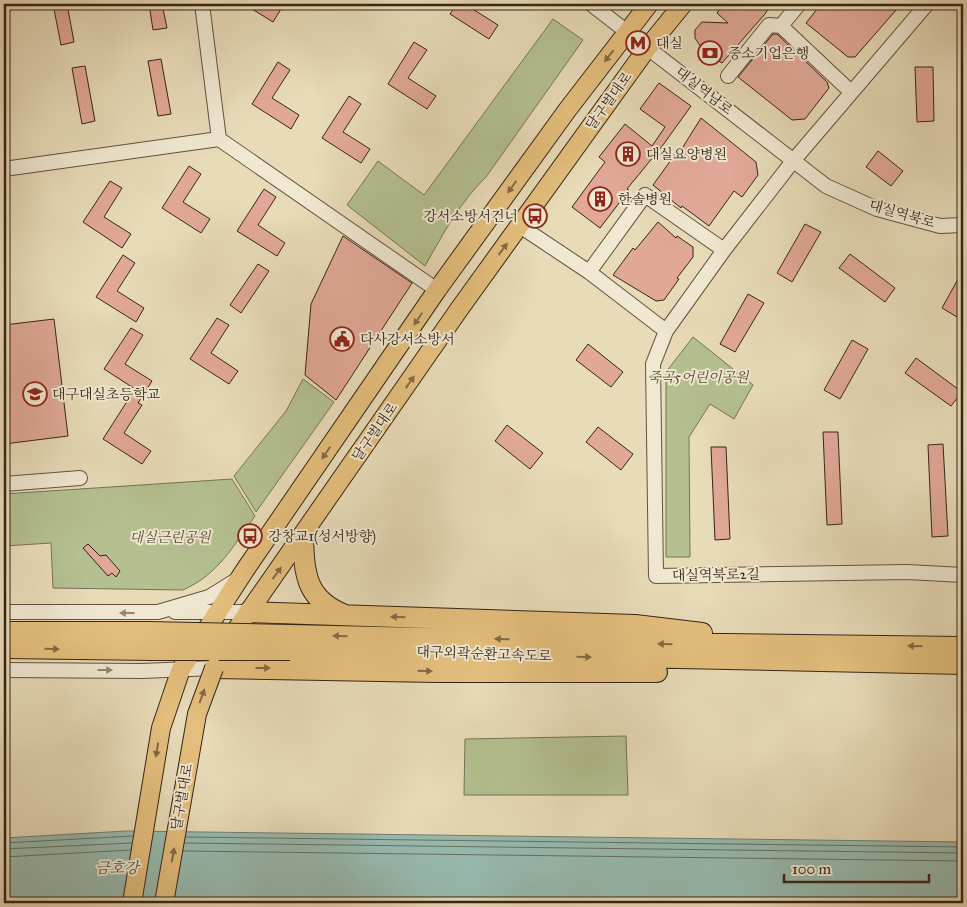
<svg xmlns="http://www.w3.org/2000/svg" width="967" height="907" viewBox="0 0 967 907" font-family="'IM FELL Great Primer','Noto Serif KR',serif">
  <rect width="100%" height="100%" fill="#e8dbb8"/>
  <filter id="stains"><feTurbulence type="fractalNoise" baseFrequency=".004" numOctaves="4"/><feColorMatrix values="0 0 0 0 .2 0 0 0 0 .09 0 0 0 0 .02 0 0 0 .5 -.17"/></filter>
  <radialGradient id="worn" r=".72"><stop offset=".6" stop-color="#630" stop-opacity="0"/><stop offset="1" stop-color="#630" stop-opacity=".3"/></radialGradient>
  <path fill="#b4c090" stroke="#767254" d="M553,19L583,40L486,177C460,202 443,234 425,266L347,205L378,161L424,195Z
    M693,337L753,385L734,419L710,404L689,437L690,557H666V372Z
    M303,379L334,402L256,512L234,476L286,411Z
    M232,479L255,516C233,546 219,574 183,590L53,588L51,543L4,546V494Z
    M626,736L628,795H464L465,739Z"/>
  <path fill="#97bbb0" stroke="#717f73" d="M126,831L963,842V903H4V838Z"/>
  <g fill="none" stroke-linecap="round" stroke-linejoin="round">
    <path stroke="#677064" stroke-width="1" d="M186,837L963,847
      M4,843L133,836
      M185,843L963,853
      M4,849L132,843
      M183,851L963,861
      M4,857L131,850"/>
  </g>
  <path fill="#e1a897" stroke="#372417" d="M53,4H67L74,42L61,45Z
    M149,4H162L167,28L153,30Z
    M244,4H273L281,9L273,22Z
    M457,4H474L471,8L498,25L489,39L450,14Z
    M723,4H771L765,14L722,63L705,53L695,38V30L702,22L728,23L717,13Z
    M821,4H899L895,8L897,9L855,57H848L806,23Z
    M773,34H777L827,82L829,88L805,119L792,120L738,77Z
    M414,42L427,50L408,78L436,96L427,109L388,84Z
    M161,59L171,114L158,116L148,61Z
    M278,62L290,70L272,98L299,115L291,129L252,104Z
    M85,66L95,121L82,124L72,68Z
    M915,67H933L934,121L917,122Z
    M659,83L691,106L663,145L627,189L629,190L600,228L572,207L605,162L599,157L625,124L652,146L665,127L640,109Z
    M349,96L361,104L343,132L370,149L361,163L322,138Z
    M701,118L756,162L758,175L742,197L734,191L709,226L682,206L681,208L653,185L679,149L681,150Z
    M878,151L903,171L891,186L866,167Z
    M189,166L201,174L183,202L210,219L201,233L162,208Z
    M110,181L122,188L104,217L131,234L122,248L83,222Z
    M264,189L276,197L258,225L285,243L277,256L237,231Z
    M658,222L676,238L677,236L693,247V257L677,278L679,279L664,300L656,301L613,275L633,248L635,250Z
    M805,224L821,232L792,282L777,273Z
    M343,236L412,283L336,400L305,375L311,304Z
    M850,254L895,288L885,302L839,268Z
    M123,255L135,263L117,291L144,308L136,322L96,297Z
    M258,264L269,271L241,313L230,305Z
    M963,270V306L957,317L942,308Z
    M748,294L764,303L735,352L720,344Z
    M217,318L229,325L211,353L238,371L229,384L190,359Z
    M54,319L68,436L4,444V325Z
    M131,328L143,335L125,364L152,381L138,403L142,405L124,433L151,451L142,464L103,439L135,389L104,369Z
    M852,340L868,349L840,399L824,390Z
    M588,344L623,372L611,387L576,360Z
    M916,358L962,392L951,406L905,373Z
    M507,425L543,453L530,469L495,441Z
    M598,427L633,454L621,470L586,442Z
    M823,432H838L842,524L827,525Z
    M943,444L948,536L932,537L928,445Z
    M711,447H726L730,539L715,540Z
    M88,544L100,556L106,555L120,571L116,577L112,573L108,576L83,548Z"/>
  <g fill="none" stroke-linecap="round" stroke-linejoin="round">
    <g stroke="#63523f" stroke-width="16">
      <path id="minor" d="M202,4L219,139
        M591,4L826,186L877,209L940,226L963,225
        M927,4L793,161L724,250L666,331L653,364L656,576L907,572L963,575
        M781,26L851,92
        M781,26L799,4
        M728,76L769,25L781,26
        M4,169L219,139L437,290
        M520,226L589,272
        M666,331L589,272L645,195L724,250
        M4,484L80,478
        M4,612H158L209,597L238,579
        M175,612H249
        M4,670L142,671L214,668"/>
    </g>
    <g stroke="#372417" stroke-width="20">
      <path id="major" d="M227,643L460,308L648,47L683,4
        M132,903L161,728L181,669L245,570L437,290L568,109L649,4"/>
    </g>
    <g stroke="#372417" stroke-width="22">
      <path id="highway" d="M303,536C304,574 306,600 345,615
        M249,612L635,625L702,633
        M4,632H148
        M290,635L646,643L963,647
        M4,648L152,650
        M290,650L963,664
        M214,668L436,672H657"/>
    </g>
    <use href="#minor" stroke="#f0e8d1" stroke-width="14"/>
    <use href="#major" stroke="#e4be7c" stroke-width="18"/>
    <use href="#highway" stroke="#e4be7c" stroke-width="20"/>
    <g stroke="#372417" stroke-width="20" stroke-linecap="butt">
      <path id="major-bridge" d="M164,903L197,714L214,668"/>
    </g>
    <g stroke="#372417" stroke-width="22" stroke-linecap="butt">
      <path id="highway-bridge" d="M148,632L290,635
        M152,650H290"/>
    </g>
    <use href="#major-bridge" stroke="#e4be7c" stroke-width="18"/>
    <use href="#highway-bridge" stroke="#e4be7c" stroke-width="20"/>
  </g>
  <defs><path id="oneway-solid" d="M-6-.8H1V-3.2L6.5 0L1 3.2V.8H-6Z" transform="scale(1.25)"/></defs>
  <g fill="#856944">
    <use href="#oneway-solid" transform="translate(609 56) rotate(128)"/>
    <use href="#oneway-solid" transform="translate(512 187) rotate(126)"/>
    <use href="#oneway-solid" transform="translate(503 249) rotate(-54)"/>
    <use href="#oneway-solid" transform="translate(418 319) rotate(124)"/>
    <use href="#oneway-solid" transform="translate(410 382) rotate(-55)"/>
    <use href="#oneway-solid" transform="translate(326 453) rotate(124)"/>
    <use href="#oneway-solid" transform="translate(277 573) rotate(-54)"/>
    <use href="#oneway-solid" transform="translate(398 617) rotate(-179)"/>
    <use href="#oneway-solid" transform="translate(340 636) rotate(-179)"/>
    <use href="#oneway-solid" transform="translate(502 639) rotate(-178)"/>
    <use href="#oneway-solid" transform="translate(665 644) rotate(-179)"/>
    <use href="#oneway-solid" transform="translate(915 646) rotate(-179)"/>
    <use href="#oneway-solid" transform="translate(52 649) rotate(1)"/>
    <use href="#oneway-solid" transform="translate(584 657) rotate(1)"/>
    <use href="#oneway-solid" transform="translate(263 668)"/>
    <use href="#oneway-solid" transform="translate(425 671) rotate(2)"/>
    <use href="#oneway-solid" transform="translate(202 696) rotate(-70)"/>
    <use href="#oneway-solid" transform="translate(157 750) rotate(99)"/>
    <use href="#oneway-solid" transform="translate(173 855) rotate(-80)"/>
  </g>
  <g fill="#948674">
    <use href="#oneway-solid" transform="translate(127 613) rotate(-180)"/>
    <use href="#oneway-solid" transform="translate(105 670)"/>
  </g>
  <defs>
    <g id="metro-ring" transform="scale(1.25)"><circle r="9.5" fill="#f0e8d1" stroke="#8f2418" stroke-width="1.5"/><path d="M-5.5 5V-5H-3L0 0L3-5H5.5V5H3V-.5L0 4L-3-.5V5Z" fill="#8f2418"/></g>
    <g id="bank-ring" transform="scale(1.25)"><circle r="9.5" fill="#f0e8d1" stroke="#8f2418" stroke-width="1.5"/><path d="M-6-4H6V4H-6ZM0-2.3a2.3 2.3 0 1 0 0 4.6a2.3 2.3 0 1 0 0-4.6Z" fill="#8f2418"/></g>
    <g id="building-ring" transform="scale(1.25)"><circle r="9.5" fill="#f0e8d1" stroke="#8f2418" stroke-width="1.5"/><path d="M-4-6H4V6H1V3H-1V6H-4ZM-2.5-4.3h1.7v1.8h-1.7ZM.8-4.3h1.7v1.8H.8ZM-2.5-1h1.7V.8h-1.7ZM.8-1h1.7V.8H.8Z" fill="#8f2418"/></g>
    <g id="bus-ring" transform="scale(1.25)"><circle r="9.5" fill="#f0e8d1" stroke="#8f2418" stroke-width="1.5"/><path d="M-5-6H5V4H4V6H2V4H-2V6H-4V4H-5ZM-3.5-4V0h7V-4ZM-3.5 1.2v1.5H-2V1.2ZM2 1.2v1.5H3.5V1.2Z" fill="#8f2418"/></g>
    <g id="civic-ring" transform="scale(1.25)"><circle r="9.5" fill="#f0e8d1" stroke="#8f2418" stroke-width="1.5"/><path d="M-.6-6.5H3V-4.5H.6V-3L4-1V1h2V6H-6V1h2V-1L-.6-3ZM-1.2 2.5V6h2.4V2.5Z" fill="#8f2418"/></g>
    <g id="school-ring" transform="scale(1.25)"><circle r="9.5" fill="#f0e8d1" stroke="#8f2418" stroke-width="1.5"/><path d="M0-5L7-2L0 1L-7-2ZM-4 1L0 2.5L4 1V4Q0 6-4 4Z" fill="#8f2418"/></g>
  </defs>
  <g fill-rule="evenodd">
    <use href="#metro-ring" x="638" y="43"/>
    <use href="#bank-ring" x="710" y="53"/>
    <use href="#building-ring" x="628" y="154"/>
    <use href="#building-ring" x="600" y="199"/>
    <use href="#bus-ring" x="535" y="216"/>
    <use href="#civic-ring" x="342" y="339"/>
    <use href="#school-ring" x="35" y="394"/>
    <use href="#bus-ring" x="250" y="536"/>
  </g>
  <g text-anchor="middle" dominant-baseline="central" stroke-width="4" stroke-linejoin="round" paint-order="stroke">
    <g font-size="14" fill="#372417" stroke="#f0e8d1" text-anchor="start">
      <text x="656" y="43">대실</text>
      <text x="728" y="53">중소기업은행</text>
      <text x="646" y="154">대실요양병원</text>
      <text x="618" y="199">한솔병원</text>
      <text x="518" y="216" text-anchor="end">강서소방서건너</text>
      <text x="360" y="339">다사강서소방서</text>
      <text x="52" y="394">대구대실초등학교</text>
      <text x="268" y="536">강창교1(성서방향)</text>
    </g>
    <g font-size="14" fill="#372417" stroke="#f0e8d1">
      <text transform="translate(704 91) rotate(38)">대실역남로</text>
      <text transform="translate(609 101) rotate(-54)">달구벌대로</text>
      <text transform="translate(902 214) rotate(16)">대실역북로</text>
      <text transform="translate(375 432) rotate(-55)">달구벌대로</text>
      <text transform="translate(716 575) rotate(-1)">대실역북로2길</text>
      <text transform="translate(484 654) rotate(2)">대구외곽순환고속도로</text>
      <text transform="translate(182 797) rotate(-80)">달구벌대로</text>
    </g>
    <g font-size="14" font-style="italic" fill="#564b35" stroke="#f0e8d1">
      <text x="698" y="377">죽곡5어린이공원</text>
      <text x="170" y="537">대실근린공원</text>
    </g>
    <g font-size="15" font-style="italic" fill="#545145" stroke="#f0e8d1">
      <text x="117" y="868">금호강</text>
    </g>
  </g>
  <rect width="967" height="907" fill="none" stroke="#e8dbb8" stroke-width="20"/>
  <rect x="5" y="5" width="957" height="897" fill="none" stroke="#372417" stroke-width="2.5"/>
  <rect x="10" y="10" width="947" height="887" fill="none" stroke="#372417"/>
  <path d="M784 874v8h145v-8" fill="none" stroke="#372417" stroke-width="2.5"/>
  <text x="792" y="874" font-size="15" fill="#372417" stroke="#f0e8d1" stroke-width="4" paint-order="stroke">100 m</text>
  <rect width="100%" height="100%" filter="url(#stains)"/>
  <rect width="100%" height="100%" fill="url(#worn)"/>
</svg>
